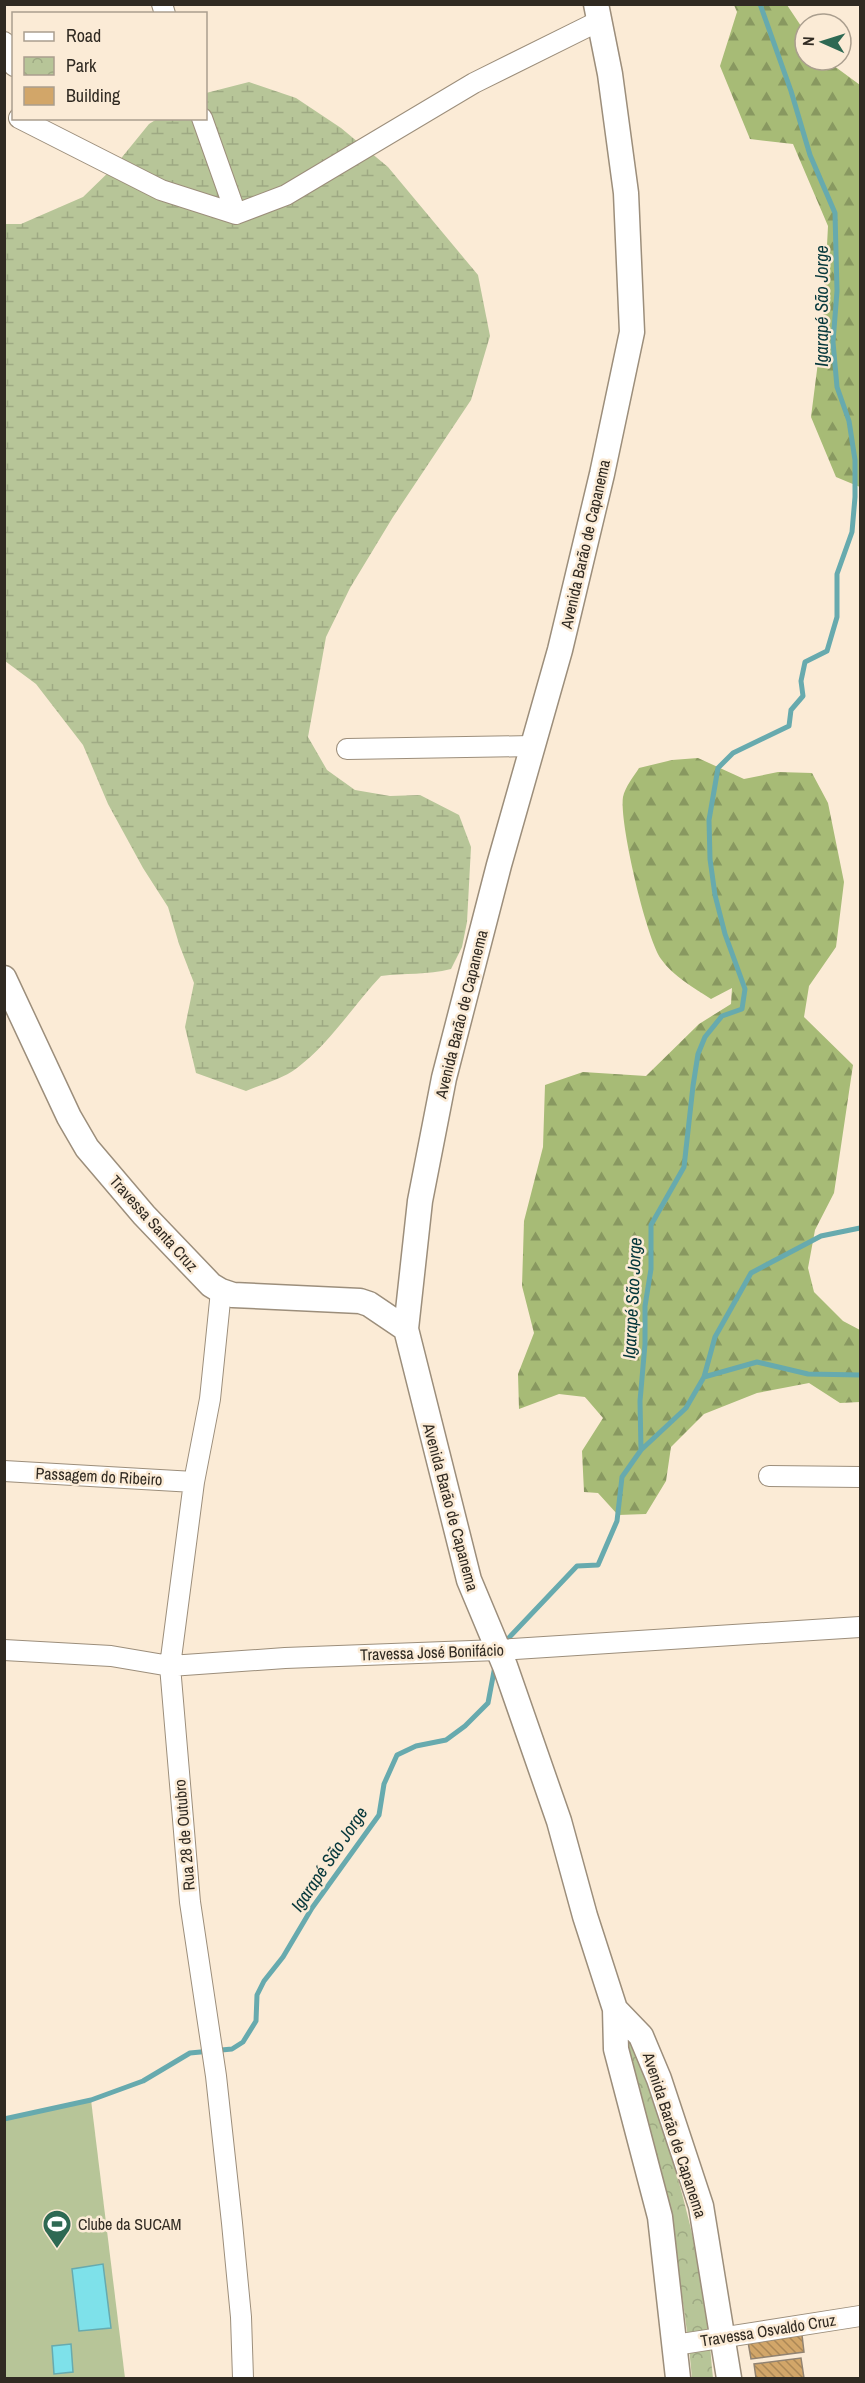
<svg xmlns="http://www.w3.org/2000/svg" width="865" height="2383" viewBox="0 0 865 2383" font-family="'Archivo Narrow',sans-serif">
  <defs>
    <pattern id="forest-firs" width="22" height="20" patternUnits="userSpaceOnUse" patternTransform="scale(1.5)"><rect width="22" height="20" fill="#a7bb76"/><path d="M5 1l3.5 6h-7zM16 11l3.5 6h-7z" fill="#889860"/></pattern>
    <pattern id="wetland-marsh" width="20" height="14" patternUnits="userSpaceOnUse" patternTransform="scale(1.5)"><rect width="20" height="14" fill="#b7c598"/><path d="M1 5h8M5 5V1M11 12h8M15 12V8" fill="none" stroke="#9ea983"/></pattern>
    <pattern id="park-crowns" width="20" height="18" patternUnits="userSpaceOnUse" patternTransform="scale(1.5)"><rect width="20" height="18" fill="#b7c598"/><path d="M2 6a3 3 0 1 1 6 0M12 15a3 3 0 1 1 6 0" fill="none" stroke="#9ea983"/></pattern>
    <pattern id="building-back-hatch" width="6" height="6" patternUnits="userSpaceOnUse" patternTransform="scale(1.5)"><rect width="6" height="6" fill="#d2a669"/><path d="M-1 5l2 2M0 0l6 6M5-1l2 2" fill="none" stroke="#ab8756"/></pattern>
  </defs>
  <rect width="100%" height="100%" fill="#fbebd6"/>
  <path fill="url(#forest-firs)" d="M734,5H787L805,32V60H826L860,85V487L836,477L811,417L823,323L828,226L793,144L750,139L720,66L737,12Z
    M698,758L744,779L778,772L812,773L828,803L844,882L836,947L809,986L804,1017L853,1065L834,1193L815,1230L808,1268L814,1292L843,1321L860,1330V1402L840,1403L809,1383L757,1393L704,1414L671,1447L666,1481L646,1514L618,1515L598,1493L584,1492L582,1451L603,1418L585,1397L559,1394L519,1409L518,1374L534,1333L522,1286L524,1221L543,1147L545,1085L583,1072L646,1076L699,1024L731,1004L732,988L711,999C694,988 673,976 661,959C646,937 619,822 623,797C625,787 634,776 639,768L672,760Z"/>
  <path fill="url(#wetland-marsh)" d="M249,82L296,98L341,128L388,167L478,275L490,336L471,400L393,517L350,588L326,637L308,737L327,770L355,790L390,796L420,795L459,815L471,847L467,922L462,947L451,969C427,975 405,973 381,976C353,1006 330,1043 297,1068C283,1079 262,1084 246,1091L196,1073L185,1027L194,983L179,944L168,907L143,868L108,804L83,745L36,684L5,661L4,224H21L83,197L114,167L149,124L157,119L206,118V93Z"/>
  <path fill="url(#park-crowns)" d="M629,2041L634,2045C664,2125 689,2207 704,2292C709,2320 710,2350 713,2378H692C682,2264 655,2157 626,2046Z"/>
  <path fill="#b7c598" d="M91,2100L125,2378H5V2119Z"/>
  <path fill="#7ee1ea" stroke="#67aaae" stroke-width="1.5" d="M103,2264L111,2328L79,2331L72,2269Z
    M71,2344L73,2372L54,2374L52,2346Z"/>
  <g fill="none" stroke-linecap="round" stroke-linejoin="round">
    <path stroke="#67aaae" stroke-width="5" d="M704,1377L715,1337L751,1273L821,1236L860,1228
      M641,1450L686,1408L704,1377L757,1362L808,1374L860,1375
      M503,1644L577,1566L598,1565L617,1521L622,1477L641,1450L640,1401L645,1344V1306L651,1269V1225L684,1167L693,1086L698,1054L705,1037L722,1016L742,1009L745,989L725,934L715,895L710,859L709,820L718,768L733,753L789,726L791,710L803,696L801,681L805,662L827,651L837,617V574L852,532L855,497V460L849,421L837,387L833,342L837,291L835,213L810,155L791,91L760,4
      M4,2119L91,2100L143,2081L190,2053L232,2049L243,2042L256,2021L257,1995L264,1981L283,1957L312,1908L379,1815L384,1784L397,1755L416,1746L446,1740L465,1726L488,1703L495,1666"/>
  </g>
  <path fill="url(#building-back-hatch)" stroke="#928371" stroke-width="1.5" d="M802,2335L804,2352L751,2359L748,2342Z
    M801,2358L804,2378H756L754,2364Z"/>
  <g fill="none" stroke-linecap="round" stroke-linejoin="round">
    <g stroke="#9c8e7b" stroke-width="22">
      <path id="minor" d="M162,4L165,14
        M4,42L14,66
        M19,118L161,190L236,214L286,195L474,83L599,21
        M202,118L236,214
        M347,749L532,746
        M221,1291L210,1399L194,1482L170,1666L190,1902L216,2076L232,2223L241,2317L243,2378
        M4,1471L194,1482
        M769,1476L860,1477
        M4,1650L111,1656L170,1666L285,1658L498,1650L860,1627
        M675,2345L860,2316"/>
    </g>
    <g stroke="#9c8e7b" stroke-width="27">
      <path id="tertiary" d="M596,4L610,74L626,193L632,332L602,474L560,650L499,865L444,1078L420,1201L406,1329L469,1580L505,1666L559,1821L585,1916L615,2009L616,2049L660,2217L678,2378
        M4,978L69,1117L87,1148L144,1215L211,1285L221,1291L233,1295L360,1301L369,1304L406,1329
        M615,2009L641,2036L659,2079L701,2206L729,2378"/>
    </g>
    <use href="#minor" stroke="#fff" stroke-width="20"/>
    <use href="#tertiary" stroke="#fff" stroke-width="24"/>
  </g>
  <defs>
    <g id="stadium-pin" transform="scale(1.5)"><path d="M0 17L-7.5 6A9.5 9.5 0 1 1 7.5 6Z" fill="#2e6953" stroke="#fbebd6"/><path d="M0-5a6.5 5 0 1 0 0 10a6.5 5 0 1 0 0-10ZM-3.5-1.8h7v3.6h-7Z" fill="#fff"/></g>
  </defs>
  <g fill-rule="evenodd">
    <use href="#stadium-pin" x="57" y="2224"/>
  </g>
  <g text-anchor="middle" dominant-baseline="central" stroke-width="5" stroke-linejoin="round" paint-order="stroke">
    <g font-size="16" fill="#302a22" stroke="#fbebd6">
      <text transform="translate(585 544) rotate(-77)">Avenida Barão de Capanema</text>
      <text transform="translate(461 1014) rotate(-76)">Avenida Barão de Capanema</text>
      <text transform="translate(154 1223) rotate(48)">Travessa Santa Cruz</text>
      <text transform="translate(99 1476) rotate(3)">Passagem do Ribeiro</text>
      <text transform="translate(451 1507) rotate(75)">Avenida Barão de Capanema</text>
      <text transform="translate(432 1652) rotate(-2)">Travessa José Bonifácio</text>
      <text transform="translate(184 1835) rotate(-95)">Rua 28 de Outubro</text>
      <text transform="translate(675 2135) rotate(72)">Avenida Barão de Capanema</text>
      <text transform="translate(768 2330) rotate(-9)">Travessa Osvaldo Cruz</text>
    </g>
    <g font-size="16" fill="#302a22" stroke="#fbebd6" text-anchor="start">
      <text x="78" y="2224">Clube da SUCAM</text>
    </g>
    <g font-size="18" font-style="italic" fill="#05373b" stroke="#fbebd6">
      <text transform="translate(821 306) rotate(-90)">Igarapé São Jorge</text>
      <text transform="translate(632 1298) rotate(-87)">Igarapé São Jorge</text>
      <text transform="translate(329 1859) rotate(-56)">Igarapé São Jorge</text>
    </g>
  </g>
  <rect width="865" height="2383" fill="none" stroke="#302a22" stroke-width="12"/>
  <rect x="12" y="12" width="195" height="108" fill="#fbebd6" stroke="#aa9e8e" stroke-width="1.5"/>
  <rect x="24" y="32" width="30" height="9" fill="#ffffff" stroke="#aa9e8e" stroke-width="1.5"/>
  <text x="66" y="42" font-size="18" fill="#302a22">Road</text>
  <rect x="24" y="57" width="30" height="18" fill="url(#park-crowns)" stroke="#aa9e8e" stroke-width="1.5"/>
  <text x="66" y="72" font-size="18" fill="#302a22">Park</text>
  <rect x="24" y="87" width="30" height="18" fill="#d2a669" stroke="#aa9e8e" stroke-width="1.5"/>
  <text x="66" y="102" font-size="18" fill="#302a22">Building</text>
  <g transform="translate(823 42) rotate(273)"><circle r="28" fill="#fbebd6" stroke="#aa9e8e" stroke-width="1.5"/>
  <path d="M0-4.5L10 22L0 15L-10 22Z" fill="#2e6953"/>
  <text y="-9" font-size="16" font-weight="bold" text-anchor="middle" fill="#302a22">N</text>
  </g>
</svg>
